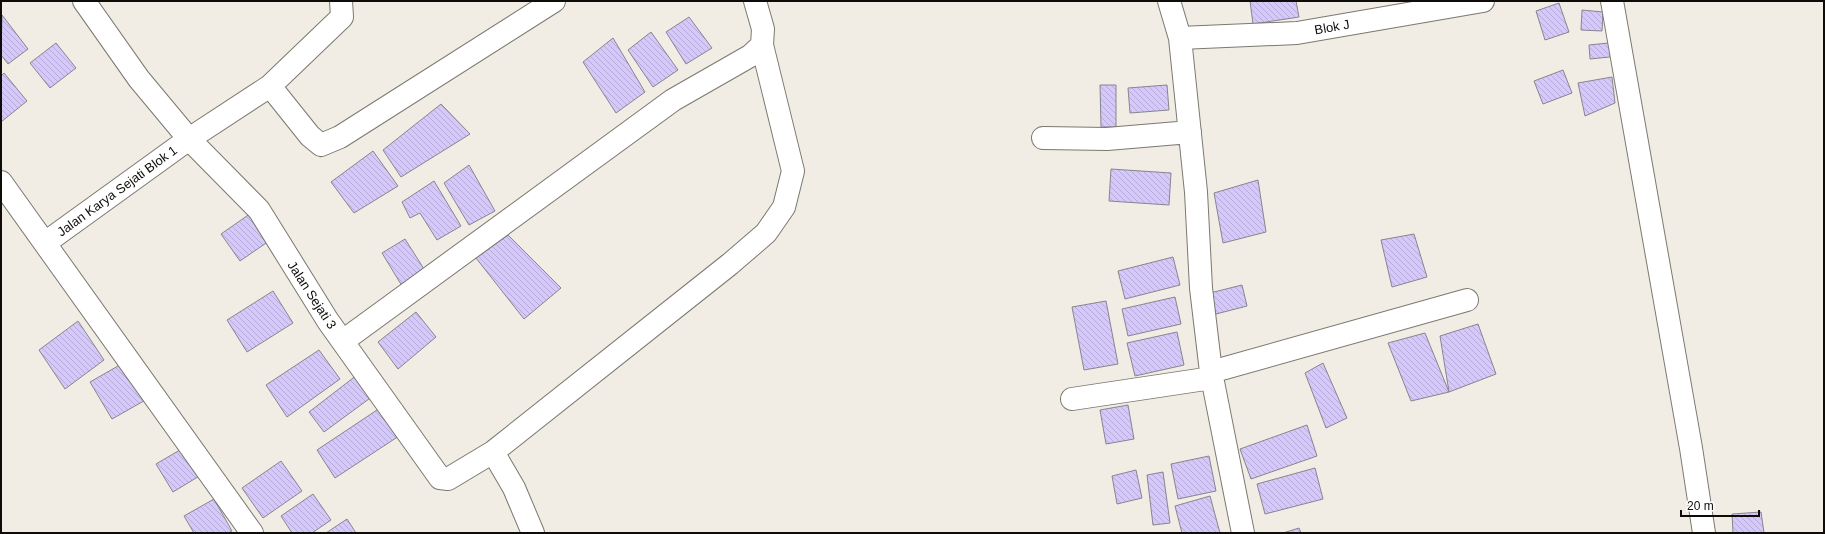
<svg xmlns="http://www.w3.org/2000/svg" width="1825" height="534" viewBox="0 0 1825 534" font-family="Arial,sans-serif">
  <defs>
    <pattern id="building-back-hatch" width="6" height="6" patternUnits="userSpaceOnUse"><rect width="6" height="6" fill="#d5c8fb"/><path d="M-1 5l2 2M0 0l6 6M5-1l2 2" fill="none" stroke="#b6abd6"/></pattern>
  </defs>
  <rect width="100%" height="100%" fill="#f1ede4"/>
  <path fill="url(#building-back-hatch)" stroke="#87858d" d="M1250,1H1296L1299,17L1253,24Z
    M1559,3L1569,32L1545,40L1536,11Z
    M1582,10L1603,12L1602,31L1581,30Z
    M2,15L28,49L8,64L1,55Z
    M689,17L712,48L686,64L666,32Z
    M651,32L678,70L653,87L628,50Z
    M613,38L645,92L616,113L583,62Z
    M1618,42L1619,56L1590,59L1589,45Z
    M56,43L76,68L50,88L30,63Z
    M1563,70L1572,93L1543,104L1534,81Z
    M4,73L27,101L1,122V76Z
    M1612,77L1615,103L1585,116L1578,83Z
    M1100,85H1116V127H1101Z
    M1167,85L1169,110L1130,113L1128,88Z
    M441,104L470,134L401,177L383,150Z
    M373,151L398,186L354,213L331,182Z
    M469,165L495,211L469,225L444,183Z
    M1111,169L1171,173L1169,205L1109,201Z
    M1258,180L1266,232L1223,243L1214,193Z
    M434,181L461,226L437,240L420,213L410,218L402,202Z
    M254,211L272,239L240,261L221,234Z
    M1414,234L1427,277L1392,287L1381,240Z
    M508,235L561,288L524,319L476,258Z
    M405,239L424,269L402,286L382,253Z
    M1173,257L1180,285L1125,299L1118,271Z
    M1242,285L1247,306L1216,314L1210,293Z
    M273,291L293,323L247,352L227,320Z
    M1175,297L1181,324L1128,336L1122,309Z
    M1106,301L1118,364L1084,370L1072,307Z
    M416,312L436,337L398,369L378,342Z
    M78,321L104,360L65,389L39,350Z
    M1478,324L1496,374L1449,392L1440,336Z
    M1177,332L1184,365L1135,376L1127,343Z
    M1425,333L1449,392L1411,401L1388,343Z
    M319,350L340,379L287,417L266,385Z
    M125,362L149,398L112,419L90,382Z
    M1323,363L1347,418L1326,428L1305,373Z
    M357,375L373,396L324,432L309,412Z
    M1128,405L1134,439L1106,444L1100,410Z
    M380,408L399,436L335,478L317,450Z
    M1307,425L1317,456L1251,479L1240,449Z
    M185,447L201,475L173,492L156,464Z
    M1209,456L1216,491L1178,499L1171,464Z
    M281,461L302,491L263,518L242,488Z
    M1315,468L1323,499L1265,514L1257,484Z
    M1136,470L1142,498L1117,504L1112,476Z
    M1163,472L1170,523L1153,525L1147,475Z
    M313,494L331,520L312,533H292L281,516Z
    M1210,496L1220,533H1182L1175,506Z
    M214,499L232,531L228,533H194L184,516Z
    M1761,512L1764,533H1733L1732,514Z
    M347,519L356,533H326Z
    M1299,528L1301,533H1283Z"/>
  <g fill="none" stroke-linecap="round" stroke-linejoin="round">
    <g stroke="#7b7870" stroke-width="24">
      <path id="street" d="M84,1L139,79L189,139L259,210L328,321L440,478L448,479L493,452L514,488L533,533
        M1169,1L1180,38L1196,192L1201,288L1211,372L1243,533
        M1612,1L1691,448L1704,533
        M1180,38L1297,33L1483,1
        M270,86L310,136L321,145L340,137L554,1
        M1043,138L1107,139L1190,132
        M1,182L252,533
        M45,243L189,139L270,86L342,17L341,1
        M343,341L673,100L750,56L762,45L763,29L755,1
        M1211,372L1467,300
        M1072,399L1212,378
        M493,452L730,264L766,233L784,207L793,171L762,45"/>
    </g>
    <use href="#street" stroke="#fff" stroke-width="22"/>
  </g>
  <g text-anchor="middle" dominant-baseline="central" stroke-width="3.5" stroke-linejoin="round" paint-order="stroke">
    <g font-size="13" fill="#0d0c09" stroke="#fff">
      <text transform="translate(1332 27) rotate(-10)">Blok J</text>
      <text transform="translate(117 191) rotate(-36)">Jalan Karya Sejati Blok 1</text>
      <text transform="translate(312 295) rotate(57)">Jalan Sejati 3</text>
    </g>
  </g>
  <rect width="1825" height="534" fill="none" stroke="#0d0c09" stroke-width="4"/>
  <path d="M1681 510v6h78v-6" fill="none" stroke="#0d0c09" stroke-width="2"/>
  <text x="1687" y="510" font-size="12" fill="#0d0c09" stroke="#ffffff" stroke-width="3" paint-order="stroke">20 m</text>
</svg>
